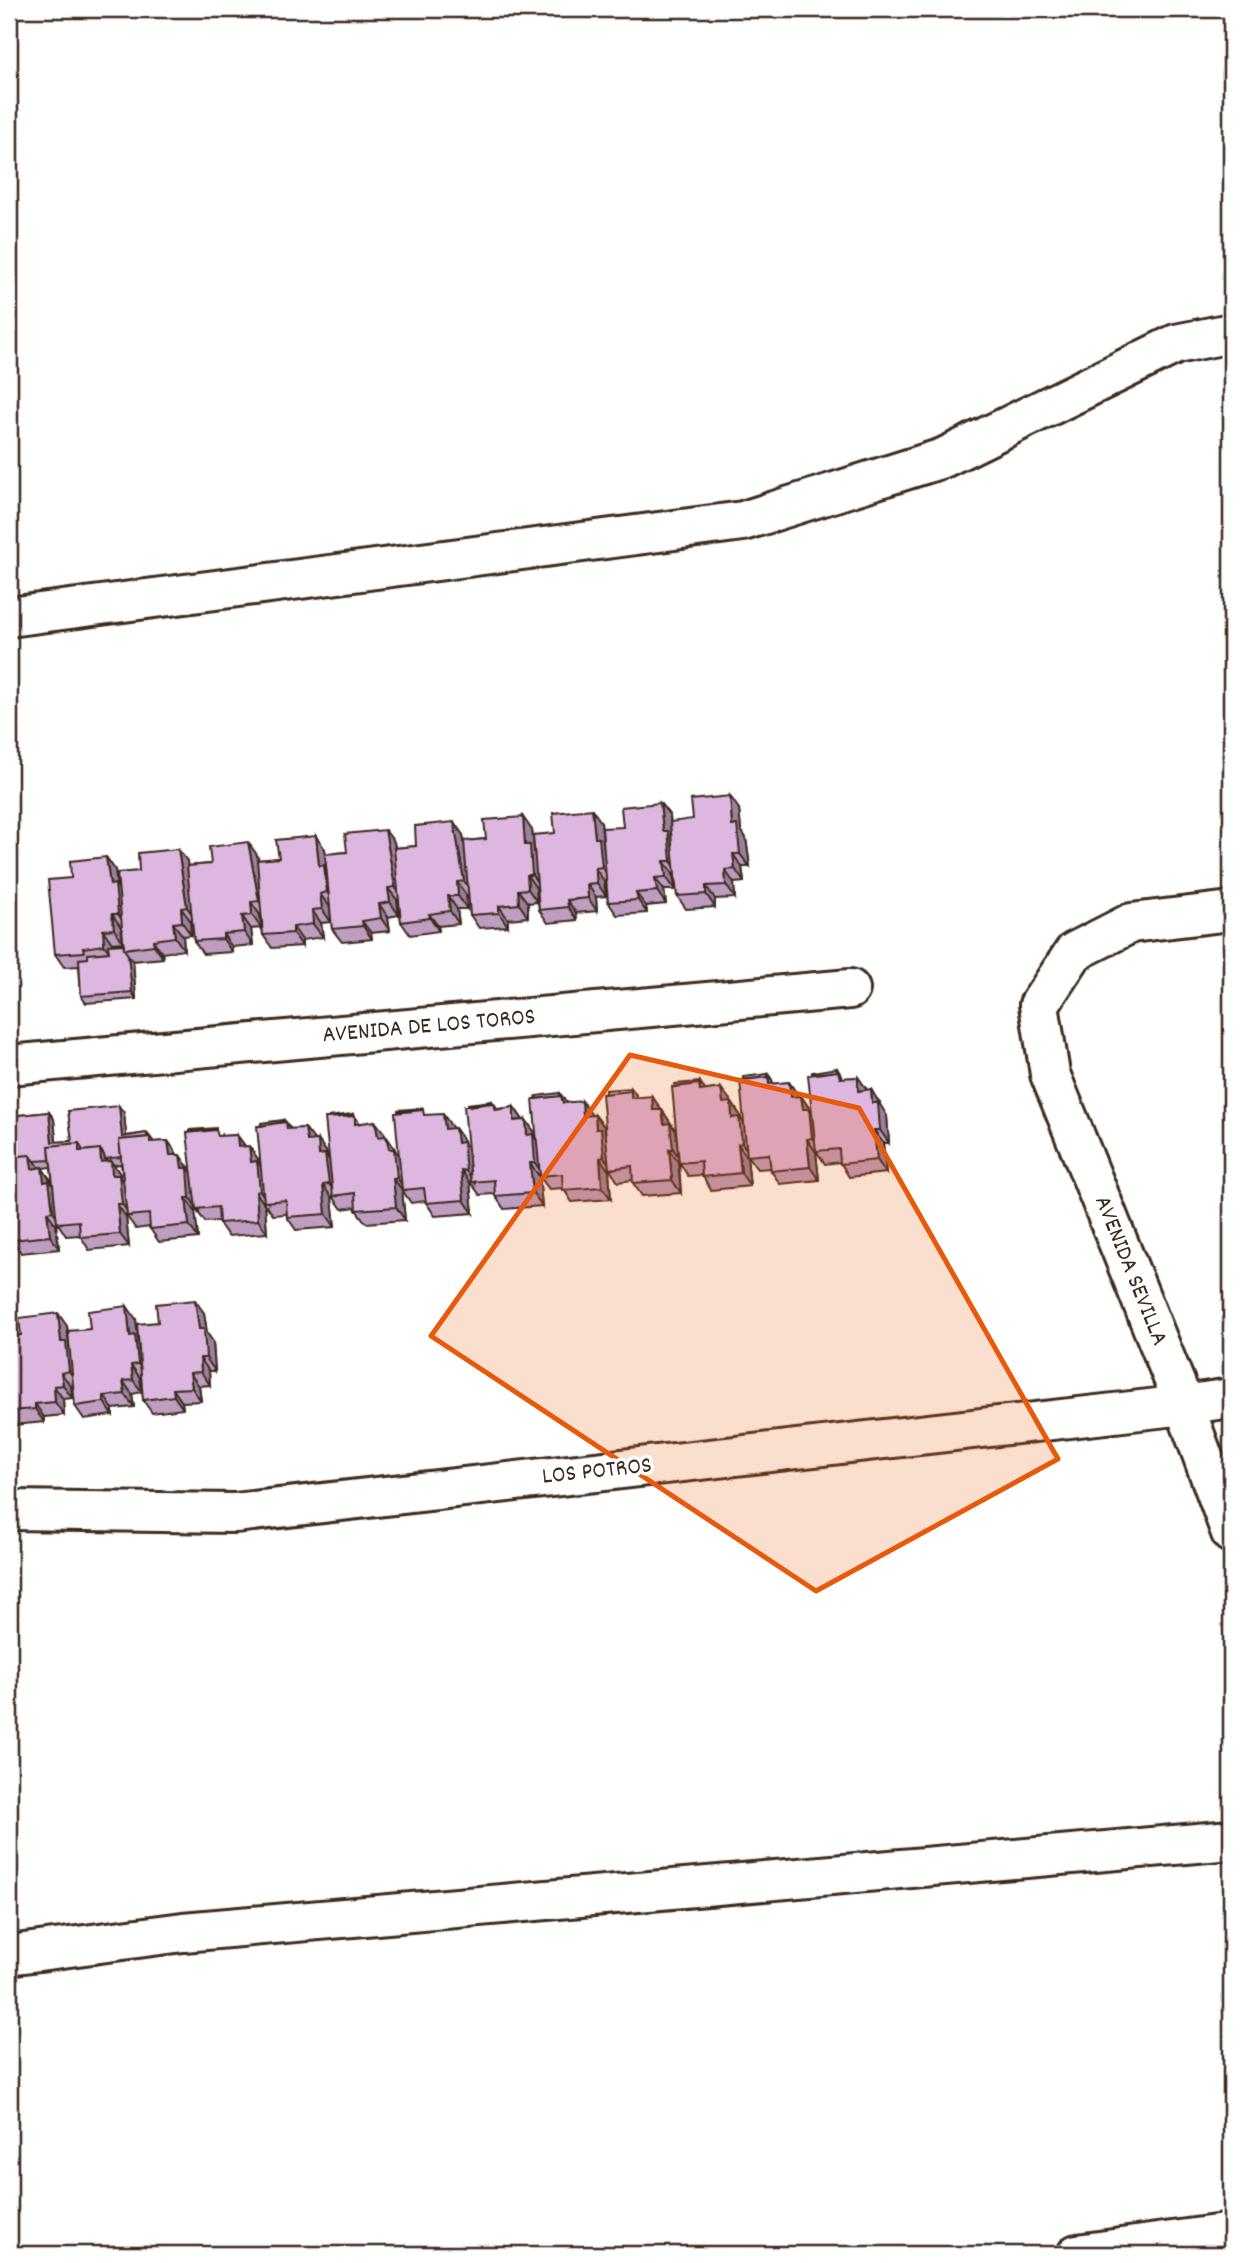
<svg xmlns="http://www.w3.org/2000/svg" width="1240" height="2263" viewBox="0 0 1240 2263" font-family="Dekko,sans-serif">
  <rect width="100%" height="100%" fill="#fff"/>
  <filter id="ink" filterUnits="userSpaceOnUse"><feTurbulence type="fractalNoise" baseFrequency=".0143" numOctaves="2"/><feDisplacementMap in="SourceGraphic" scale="14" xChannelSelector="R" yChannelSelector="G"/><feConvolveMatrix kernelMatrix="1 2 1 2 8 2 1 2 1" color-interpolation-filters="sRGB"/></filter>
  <g filter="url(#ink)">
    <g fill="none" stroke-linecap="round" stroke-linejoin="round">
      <g stroke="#3b2a1e" stroke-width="44">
        <path id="street" d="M9,617L743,521L943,458L1176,344L1231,333
          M1231,911L1131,923L1074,952L1039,1005L1050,1074L1184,1405L1231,1533
          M9,1065L850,989
          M9,1510L235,1513L1184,1405L1231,1398
          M9,1955L183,1932L1231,1840"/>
      </g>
      <g stroke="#3b2a1e" stroke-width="44">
        <path id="secondary" d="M1077,2254L1231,2233"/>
      </g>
      <use href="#street" stroke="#fff" stroke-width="38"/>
      <use href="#secondary" stroke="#fff" stroke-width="38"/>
    </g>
    <path fill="#be9dc1" stroke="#3b2a1e" stroke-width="2" fill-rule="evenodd" d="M660,803L670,816L672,837L693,819L739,809L741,830L746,838L750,867H742L744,882L734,883L735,898L715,899V907L686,909L677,896L675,874H673L675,890H664L666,904L646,906L647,913L617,915L608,902L606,881H604L606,896L596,897L597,911L576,913L577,920L548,923L539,910L537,888H536L537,902L528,903V917L508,919V926L479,928L470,915L468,895H466L467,909H457L459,924L438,926L439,931L410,935L401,922L399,900H397L399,915L388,917L390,931L371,933L372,939L342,942L332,929L330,906L331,922L321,923L323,937L302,940V946L272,948L263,935L261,915H260L261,928L251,929L253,945L232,947V952L203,954L194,941L192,920H190L191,935L183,936L184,950L162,953L163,958L133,961L136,999L86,1003L81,996L79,966L64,967L55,954L71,878L106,857L115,870L117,887L119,889L139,871L187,861V866L211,864L257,855L258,860L279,858L325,849L326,854L347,852L394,842L395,848L416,846L463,835L464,841L486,839L532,830L534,850L555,833L601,822L603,843L623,827ZM121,927H122L124,944L112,945V943L123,942Z
      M837,1068L843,1078L858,1077L867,1090L880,1102V1106L887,1116L889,1143H883L886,1173L849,1177L840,1162L825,1164L817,1152H816L819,1180L780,1184L771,1171V1168L757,1169L748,1157H747L750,1186L711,1190L702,1175L688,1176L679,1162L681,1193L642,1196L633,1183V1180L618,1182L610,1170L609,1171L611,1199L572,1202L563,1188L549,1189L539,1176L542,1206L504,1209L494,1194L480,1195L471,1183H470L473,1213L435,1216L425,1201L411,1203L402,1190L405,1220L366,1223L356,1210V1207L342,1209L334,1198H332L335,1227L296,1230L287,1217V1214L273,1215L266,1205H265L267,1233L228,1236L219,1223V1221L205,1222L197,1211H195L198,1238L159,1242L149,1227L136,1229L127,1217H126L129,1246L89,1250L80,1235L66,1236L59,1225H56L59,1249L21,1253L12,1240L9,1241V1116L49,1112L54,1119L56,1142L72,1141L124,1113L126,1136L147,1133L154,1142L168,1141L177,1155L189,1167L190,1171L192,1174L221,1135V1136L237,1135L246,1147L258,1159L259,1164L261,1167L284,1120L291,1129L305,1128L314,1140H318L327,1153V1157L330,1161L353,1114L360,1123L385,1134V1136H386L395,1149L396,1153L399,1156L428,1115L452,1127V1129L455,1128L464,1141L465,1145L468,1149L492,1101L498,1109L514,1107L523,1120H526L535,1133L537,1140L560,1093L566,1102L591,1115H595L604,1127L606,1136L631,1088L636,1095V1098L662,1110L676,1131L700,1082L705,1091L731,1101L740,1115L741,1119L744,1124L768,1074L772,1080L773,1084L789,1082L798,1096H801L810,1109L812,1114ZM121,1164L123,1182L120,1178V1174L114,1165ZM51,1167L53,1187L51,1180L42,1168Z
      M204,1313L207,1333L213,1342L215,1371H209L210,1385L199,1386L201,1401L182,1402L183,1409L152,1413L143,1400L142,1378H140L142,1392L132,1394L134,1407L113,1409V1415L84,1419L75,1406L73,1385L71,1386L72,1398L63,1399L64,1415L44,1417V1422L14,1425L9,1418V1336L21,1335L67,1326L70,1347L90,1329L136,1319L139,1340L158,1322Z"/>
    <path fill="#9b809d" stroke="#3b2a1e" stroke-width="2" d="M730,796L739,809L741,830L746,838L750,867L740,854L732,826Z
      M660,803L670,816L671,836L680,874L671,861L663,831Z
      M592,809L601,822L603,843L611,880L602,867L595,838Z
      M523,817L532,830L534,850L541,888L532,875L525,845Z
      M454,822L463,835L473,894L464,881Z
      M385,830L394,842L404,900L395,887Z
      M316,836L325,849L327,870L336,905L327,892L319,866Z
      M248,842L257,855L268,914L259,901Z
      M178,849L187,861L196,920L187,907Z
      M733,854L742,867L744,882L735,869Z
      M106,857L115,870L117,887L124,897L127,927L118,914L110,885Z
      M664,861L673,874L675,890L666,877Z
      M595,868L604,881L606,896L597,883Z
      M725,870L734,883L735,898L726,885Z
      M527,875L536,888L537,902L528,889Z
      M655,878L664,890L666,904L657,891Z
      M457,882L466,895L467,909L458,896Z
      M587,884L596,897L597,911L588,898Z
      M706,886L715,899V907L706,894Z
      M388,888L397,900L399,915L390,902Z
      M518,890L528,903V917L519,904Z
      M636,893L646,906L647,913L638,900Z
      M320,894L330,907L331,922L322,909Z
      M448,896L457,909L459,924L450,911Z
      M567,900L576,913L577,920L568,907Z
      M251,902L260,915L261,928L252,915Z
      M379,904L388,917L390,931L381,918Z
      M499,906L508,919V926L499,913Z
      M181,908L190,920L191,935L182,922Z
      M312,910L321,923L323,937L313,924Z
      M112,914L121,927L123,942L114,929Z
      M429,914L438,926L439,931L430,918Z
      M242,916L251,929L253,945L244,932Z
      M362,921L371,933L372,939L363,926Z
      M173,923L183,936L184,950L175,937Z
      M293,927L302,940V946L293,933Z
      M103,930L112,943L114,958L104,945Z
      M223,934L232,947V952L223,939Z
      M153,940L162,953L163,958L154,945Z
      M128,955L133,961L136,999L132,992Z
      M768,1074L772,1080L773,1084H769Z
      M858,1077L867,1090L858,1091Z
      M700,1082L704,1088L705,1093L700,1091Z
      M789,1082L798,1095L800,1110L791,1097Z
      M631,1088L636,1095V1098H631Z
      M721,1088L731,1101L732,1116L723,1103Z
      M871,1089L887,1116L889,1143L880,1130L872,1103Z
      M652,1096L661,1109L662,1123L653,1110Z
      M801,1096L818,1122L821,1151L812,1138L803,1109Z
      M582,1101L591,1114L592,1129L583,1116Z
      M731,1102L740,1115L741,1119L748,1130L751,1156L742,1143L732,1118Z
      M119,1106L124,1113L127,1143L122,1137Z
      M514,1107L523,1120L514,1121Z
      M662,1110L679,1136L682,1162L673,1149L664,1124Z
      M49,1112L54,1119L57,1149L52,1142Z
      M443,1114L452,1127L454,1142L445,1129Z
      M595,1115L604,1127L605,1134L610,1142L613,1170L604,1157L596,1129Z
      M526,1120L535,1133V1138L542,1147L544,1176L535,1163L527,1135Z
      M375,1121L385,1134L387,1150L378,1137Z
      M305,1128L315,1141H307Z
      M455,1128L472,1155L475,1183L466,1171L457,1143Z
      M874,1130L883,1143L886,1173L877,1160Z
      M237,1135L246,1148L238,1147Z
      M386,1136L403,1162L406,1191L397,1178L389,1149Z
      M807,1139L816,1152L819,1180L810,1167Z
      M318,1140L327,1153V1157L334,1167L338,1197L329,1184L319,1155Z
      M168,1141L177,1154L179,1168L170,1155Z
      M738,1144L747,1157L750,1186L741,1173Z
      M249,1146L258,1159L259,1164L266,1174L268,1202L260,1191L251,1162Z
      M100,1149L107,1159H105L109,1165L101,1162Z
      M669,1149L678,1162L681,1193L672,1180Z
      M30,1155L40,1168L32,1169Z
      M180,1155L197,1181L199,1211L190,1198L182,1168Z
      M600,1158L609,1171L611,1199L602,1187Z
      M111,1161L120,1174V1178L128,1188L131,1217L122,1204L112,1175Z
      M530,1163L539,1176L542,1206L533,1193Z
      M42,1167L58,1194L62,1224L53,1211L44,1182Z
      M461,1170L470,1183L473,1213L464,1200Z
      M393,1178L402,1190L405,1220L396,1207Z
      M323,1185L332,1198L335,1227L326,1214Z
      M256,1192L265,1205L267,1233L258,1220Z
      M186,1198L195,1211L198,1238L189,1225Z
      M117,1204L126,1217L129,1246L120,1234Z
      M47,1212L56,1225L59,1249L50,1236Z
      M195,1300L204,1313L207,1333L213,1342L215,1371L206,1358L199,1329Z
      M127,1306L136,1319L138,1340L147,1377L138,1364L130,1336Z
      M58,1313L67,1326L69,1346L78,1384L69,1371L61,1342Z
      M200,1358L209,1371L210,1385L201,1372Z
      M131,1365L140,1378L142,1392L133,1380Z
      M61,1373L71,1386L72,1398L63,1385Z
      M190,1373L199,1386L201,1401L192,1388Z
      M123,1381L132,1394L134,1407L125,1394Z
      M54,1386L63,1399L64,1415L55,1402Z
      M173,1389L182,1402L183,1409L174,1396Z
      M104,1396L113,1409V1415L104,1402Z
      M35,1404L44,1417V1422L35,1409Z"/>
    <path fill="#ddb7e0" stroke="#3b2a1e" stroke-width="2" d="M730,796L732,826L737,825L740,854H733L735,869L725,870L726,885L706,886V894L677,896L670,822L693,819L691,800Z
      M660,803L663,831H668L671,861H664L666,877L655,878L657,891L636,893L638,900L608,902L602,828L623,827L621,807Z
      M592,809L595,838H599L602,867L595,868L597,883L587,884L588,898L567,900L568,907L539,910L533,835L555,833L553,813Z
      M523,817L525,845H530L532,875H527L528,889L518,890L519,904L499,906V913L470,915L464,841L486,839L484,820Z
      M454,822L464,881L457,882L458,896H448L450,911L429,914L430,918L401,922L394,848L416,846L415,826Z
      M385,830L395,887L388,888L390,902L379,904L381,918L362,921L363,926L332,929L325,854L347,852L345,834Z
      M316,836L319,866L324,865L327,892L320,894L322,909L312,910L313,924L293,927V933L263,935L257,860L279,858L276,840Z
      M248,842L259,901L251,902L252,915L242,916L244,932L223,934V939L194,941L187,866L211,864L209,847Z
      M178,849L187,907L181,908L182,922L173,923L175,937L153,940L154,945L124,949L117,873L139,871L138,853Z
      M106,857L110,885L115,884L118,914H112L114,929L103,930L104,945L83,948L84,952L55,954L48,880L71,878L70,861Z
      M124,944V949L128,955L132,992L81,996L79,959L88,958V954L109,952L108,945Z
      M837,1068V1071L812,1074V1072Z
      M838,1071L840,1078L858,1077V1091L871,1089L872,1103H878L880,1130H874L877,1160L840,1164L839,1149L816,1151L808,1075Z
      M768,1074V1077L744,1080L743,1077Z
      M768,1077L769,1084L789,1082L791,1097L801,1096L803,1109H809L812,1138L807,1139L810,1167L771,1171L769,1154L747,1156L740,1080Z
      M700,1082V1086L699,1084L675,1087V1084Z
      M699,1084L700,1091L721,1088L723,1103L731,1102L732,1118L739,1117L742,1143L738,1144L741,1173L702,1177L701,1161L679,1163L672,1087Z
      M631,1088V1092V1091L605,1094V1090Z
      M631,1091V1098L652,1096L653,1110H662L664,1124L670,1123L673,1149H669L672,1180L633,1183L632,1166L609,1169L602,1094Z
      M560,1093V1096L537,1099L536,1096Z
      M561,1096L563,1103L582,1101L583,1116L595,1115L596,1129H601L604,1157L600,1158L602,1187L563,1190L562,1174L540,1176L533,1099Z
      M492,1101V1103L468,1106V1104Z
      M494,1103L495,1110L514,1107V1121L526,1120L527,1135L533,1134L535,1163H530L533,1193L495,1196L494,1180L471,1182L464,1106Z
      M119,1106L122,1137L147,1133V1137L119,1140L121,1157L105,1159L104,1155L100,1149L83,1151L79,1143L49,1146L50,1160L35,1161L30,1155L16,1156L11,1150H9V1116L49,1112L52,1142L72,1141L68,1111Z
      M423,1108V1110L398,1112V1110Z
      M423,1110L424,1115L443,1114L445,1129L455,1128L457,1143L463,1142L466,1171L461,1170L464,1200L426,1203L424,1188L402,1190L395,1113Z
      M353,1114V1116L329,1118V1117Z
      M355,1116V1124L375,1121L378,1137L386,1136L389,1149H394L397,1178H393L396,1207L356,1210L355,1193L333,1196L325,1118Z
      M284,1120V1122L261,1126V1123Z
      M286,1122L287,1129L305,1128L307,1141L318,1140L319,1155L325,1154L329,1184L323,1185L326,1214L287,1217L286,1200L264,1202L257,1126Z
      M216,1128V1130L190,1132V1130Z
      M216,1130L218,1136L237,1135L238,1147L249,1146L251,1162L257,1161L260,1191L256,1192L258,1220L219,1223L218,1207L196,1209L187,1133Z
      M150,1137V1142L168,1141L170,1155H180L182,1168H188L190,1198H186L189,1225L150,1229L149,1214L127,1216L119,1140Z
      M79,1143V1151L100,1149L101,1162L111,1161L112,1175H119L122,1204H117L120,1234L80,1237L79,1221L57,1223L49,1146Z
      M9,1150H11L12,1157L30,1155L32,1169L42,1167L44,1182L49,1181L53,1211L47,1212L50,1236L12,1240L10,1227H9Z
      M195,1300L199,1329H204L206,1358H200L201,1372L190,1373L192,1388L173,1389L174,1396L143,1400L137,1324L158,1322L156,1304Z
      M127,1306L130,1336L135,1335L138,1364L131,1365L133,1380L123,1381L125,1394L104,1396V1402L75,1406L68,1331L90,1329L88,1311Z
      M58,1313L61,1342H66L69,1371L61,1373L63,1385L54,1386L55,1402L35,1404V1409L9,1411V1336L21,1335L19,1318Z"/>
  </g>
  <path fill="#e8590c" fill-opacity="0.2" stroke="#e8590c" stroke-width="5" stroke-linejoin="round" d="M630,1055L859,1108L1058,1459L816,1591L431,1336Z"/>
  <g text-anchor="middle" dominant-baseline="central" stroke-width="7" stroke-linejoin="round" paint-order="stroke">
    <g font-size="24" fill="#3b2a1e" stroke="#fff">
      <text transform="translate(429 1027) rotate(-5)">AVENIDA DE LOS TOROS</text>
      <text transform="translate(1130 1271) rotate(68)">AVENIDA SEVILLA</text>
      <text transform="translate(597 1472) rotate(-6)">LOS POTROS</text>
    </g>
  </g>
  <rect width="1240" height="2263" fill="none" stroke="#fff" stroke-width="35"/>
  <rect x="18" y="18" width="1205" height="2228" fill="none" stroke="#3b2a1e" stroke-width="2.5" filter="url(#ink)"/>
</svg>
